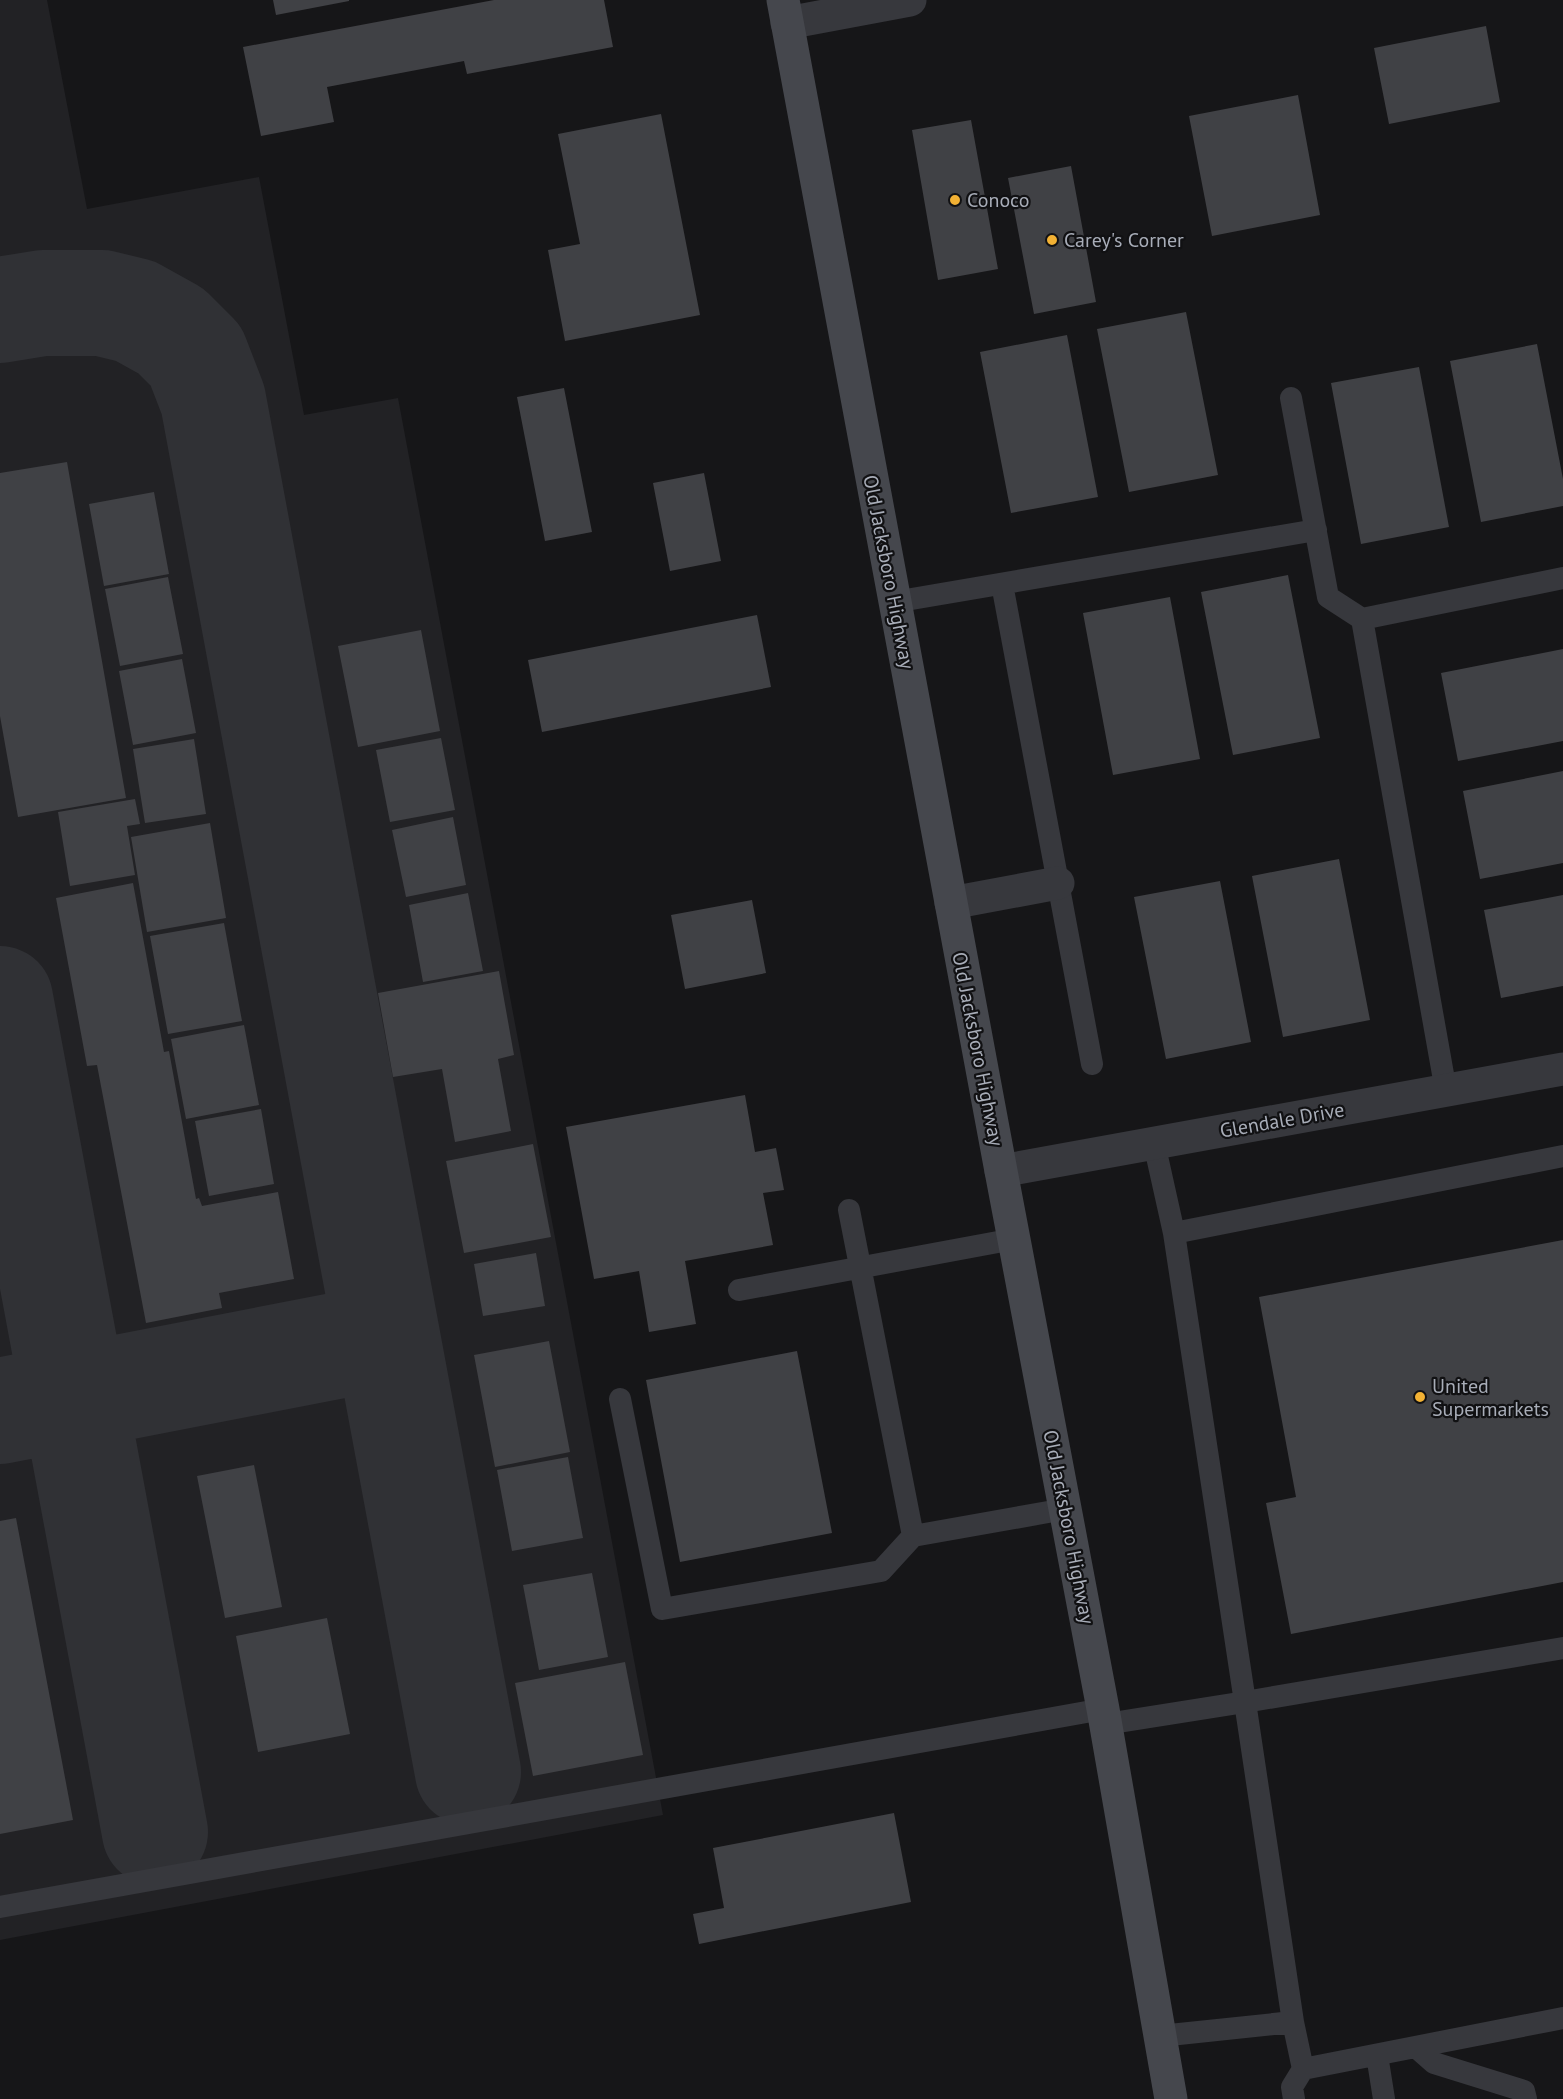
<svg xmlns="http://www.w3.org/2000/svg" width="1563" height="2099" viewBox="0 0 1563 2099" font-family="'PT Sans',sans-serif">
  <rect width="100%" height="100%" fill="#161618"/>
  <path fill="#222225" d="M0,0H47L87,209L259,177L304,415L398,398L663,1815L0,1940Z"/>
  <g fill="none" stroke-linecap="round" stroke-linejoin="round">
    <path stroke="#303135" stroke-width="106" d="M0,310L43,303H102L135,311L171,331L196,356L213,400L468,1772
      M0,999L155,1832
      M0,1411L387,1336"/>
  </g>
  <path fill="#404145" d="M273,0H349V1L276,15Z
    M494,0H604L613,47L467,74L464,61L327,87L334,122L261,136L243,47Z
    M1486,26L1500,102L1389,124L1374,48Z
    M1298,95L1320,215L1212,236L1189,116Z
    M661,114L700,315L565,341L548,250L580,244L558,134Z
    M971,120L998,269L938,280L912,130Z
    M1071,166L1096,302L1034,314L1008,178Z
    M1186,312L1218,475L1129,492L1097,329Z
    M1067,335L1098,497L1011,513L980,352Z
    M1537,344L1563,479V506L1481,522L1450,361Z
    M1419,367L1449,527L1361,544L1331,383Z
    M564,388L592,532L545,541L517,397Z
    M67,462L126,798L18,817L0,716V473Z
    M704,473L721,561L670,571L653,483Z
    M154,492L169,574L104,586L89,504Z
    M1288,575L1320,738L1233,755L1201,592Z
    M168,577L183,654L120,666L105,589Z
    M1170,597L1200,759L1113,775L1083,613Z
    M757,615L771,687L542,732L528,660Z
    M421,630L440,731L358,747L338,646Z
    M1563,649V741L1458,761L1441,673Z
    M182,659L196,733L133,745L119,671Z
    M441,738L455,810L390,822L376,750Z
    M194,739L206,814L145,823L133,749Z
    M1563,771V863L1480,879L1463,791Z
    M135,799L140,824L127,826L135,875L70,886L58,812Z
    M453,817L466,885L406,897L392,830Z
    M210,823L226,918L147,932L131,837Z
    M1339,859L1370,1020L1283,1037L1252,876Z
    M1220,881L1251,1042L1166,1059L1134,897Z
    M133,883L164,1052L169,1051L196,1199L199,1198L202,1206L278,1192L294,1279L219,1293L222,1308L146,1323L97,1065L87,1066L56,898Z
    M468,893L483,971L423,982L409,905Z
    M1563,895V986L1501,998L1484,910Z
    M752,900L766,973L685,989L671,915Z
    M224,923L242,1021L168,1034L150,936Z
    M499,971L514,1055L498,1059L511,1131L455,1142L442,1069L393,1077L378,993Z
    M244,1025L259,1105L186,1119L171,1039Z
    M745,1095L755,1152L776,1148L784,1190L763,1193L773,1245L685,1261L696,1324L649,1332L639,1271L594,1279L566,1127Z
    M261,1109L274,1184L209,1196L195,1121Z
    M533,1144L551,1237L464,1253L446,1161Z
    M1563,1240V1582L1291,1634L1266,1503L1296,1497L1259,1297Z
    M536,1253L545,1306L483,1316L474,1264Z
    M549,1341L570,1452L495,1467L474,1355Z
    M797,1351L832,1533L680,1562L646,1380Z
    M568,1457L583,1538L512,1551L497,1470Z
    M254,1465L282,1607L225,1618L197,1476Z
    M16,1518L73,1820L0,1834V1521Z
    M592,1573L608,1657L539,1670L523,1585Z
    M327,1618L350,1734L258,1752L236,1636Z
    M625,1662L643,1755L533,1776L515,1683Z
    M894,1813L911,1902L699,1944L693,1914L724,1908L713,1848Z"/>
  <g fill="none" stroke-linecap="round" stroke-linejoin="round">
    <path stroke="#37383d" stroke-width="22" d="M1291,398L1328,597L1362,619L1446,1091
      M1002,584L1092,1064
      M894,602L1316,530
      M1362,619L1563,578
      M1154,1143L1174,1233L1563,1156
      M849,1210L913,1536L1065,1509
      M739,1290L1014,1239
      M620,1399L662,1609L881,1571L913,1536
      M1106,1724L1245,1702L1174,1233
      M0,1907L1103,1709
      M1293,2022L1303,2069L1563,2018
      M1160,2036L1293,2022L1245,1702L1563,1648
      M1417,2048L1434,2063L1524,2091L1526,2099
      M1377,2055L1384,2099
      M1294,2099L1292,2087L1303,2069"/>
    <path stroke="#37383d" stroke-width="33" d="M951,903L1058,883
      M1001,1171L1563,1069"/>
    <path stroke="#37383d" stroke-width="33" d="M787,23L910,0"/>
    <path stroke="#45474d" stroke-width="33" d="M783,0L1001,1171L1103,1709L1171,2099"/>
  </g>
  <g fill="#f2b134" stroke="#111113" stroke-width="2">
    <circle cx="955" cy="200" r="6"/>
    <circle cx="1052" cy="240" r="6"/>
    <circle cx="1420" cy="1397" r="6"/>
  </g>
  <g text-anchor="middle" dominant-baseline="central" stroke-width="4.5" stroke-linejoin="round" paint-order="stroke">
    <g font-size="20" fill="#a8adb8" stroke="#111113" text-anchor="start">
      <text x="967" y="200">Conoco</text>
      <text x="1064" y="240">Carey's Corner</text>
      <text x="1432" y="1386">United<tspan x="1432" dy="23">Supermarkets</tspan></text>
    </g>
    <g font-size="20" fill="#a8adb8" stroke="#111113">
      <text transform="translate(889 572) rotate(79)">Old Jacksboro Highway</text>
      <text transform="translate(978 1049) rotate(79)">Old Jacksboro Highway</text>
      <text transform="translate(1282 1120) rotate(-10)">Glendale Drive</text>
      <text transform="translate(1069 1527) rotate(79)">Old Jacksboro Highway</text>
    </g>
  </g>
</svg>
